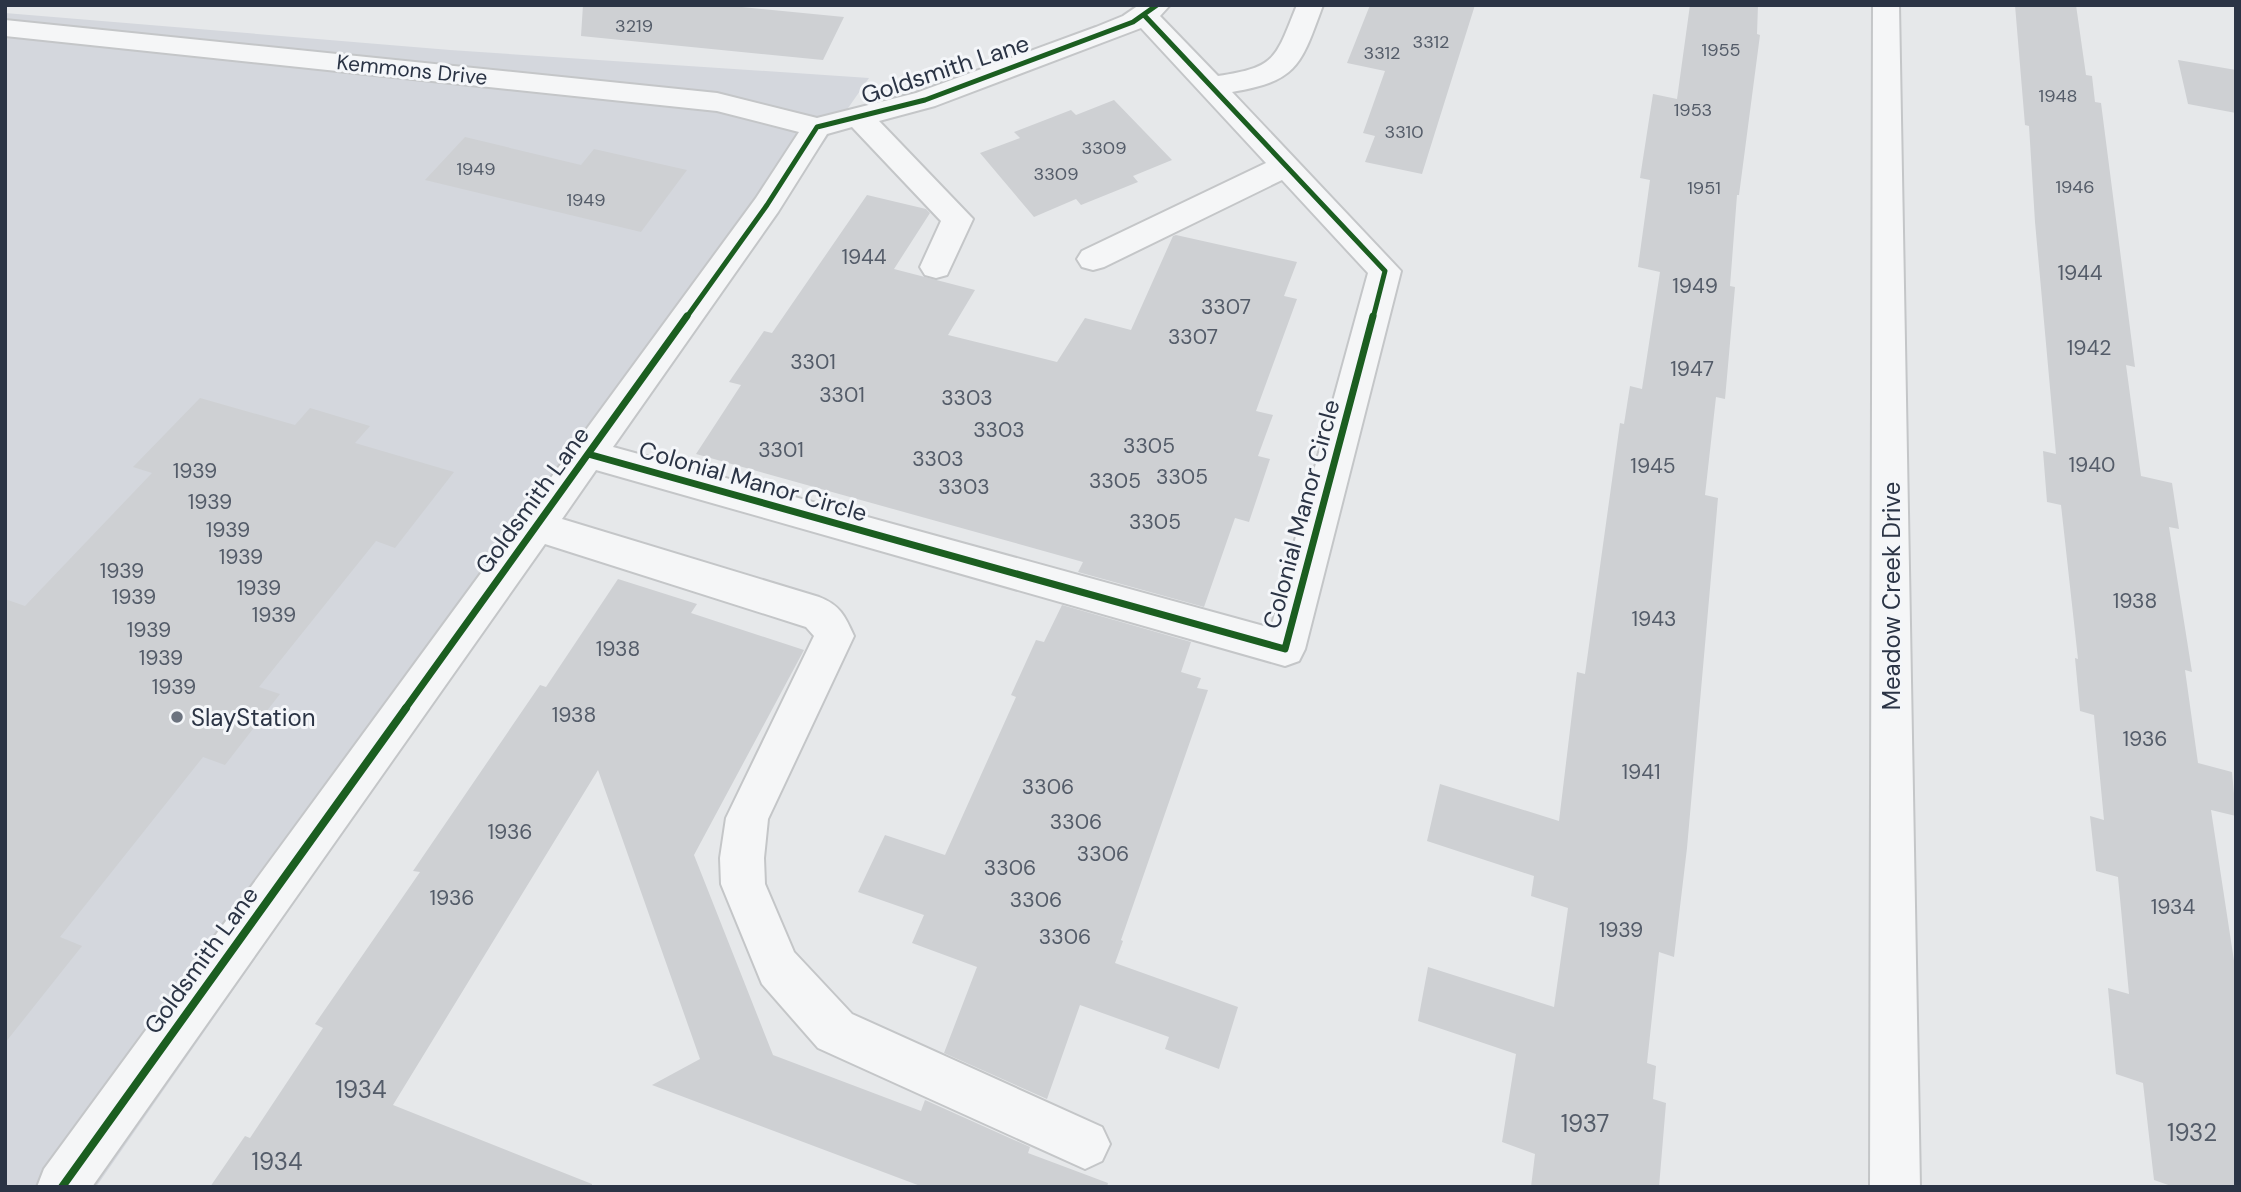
<svg xmlns="http://www.w3.org/2000/svg" width="2241" height="1192" viewBox="0 0 2241 1192" font-family="'DM Sans',sans-serif">
  <rect width="100%" height="100%" fill="#e6e8ea"/>
  <path fill="#d4d7dd" d="M5,13L450,50L869,78L96,1187H5Z"/>
  <path fill="#ced0d3" d="M583,5H722L844,17L823,60L581,36Z
    M1370,5H1475L1422,174L1365,162L1375,136L1363,133L1385,71L1347,63Z
    M1690,5H1758L1757,34L1760,35L1739,195H1737L1730,286L1735,287L1725,399L1716,397L1705,495L1718,498L1687,848L1674,957L1659,952L1647,1063L1656,1066L1653,1099L1666,1103L1659,1187H1531L1535,1154L1502,1142L1516,1054L1418,1021L1428,967L1554,1007L1568,908L1531,896L1534,876L1427,841L1440,784L1559,821L1577,672L1585,674L1620,423L1624,424L1630,386L1642,389L1660,272L1638,267L1650,180L1640,178L1653,94L1677,99Z
    M2015,5H2076L2086,75L2092,76L2095,102L2101,103L2135,367L2126,365L2141,476L2172,483L2179,529L2169,527L2192,672L2185,670L2198,763L2232,772L2236,816L2211,810L2236,974V1187H2174L2154,1180L2143,1083L2116,1074L2108,988L2129,994L2118,877L2096,871L2090,816L2104,820L2094,715L2080,711L2075,658L2078,659L2061,505L2047,502L2043,451L2056,454L2035,222L2029,126L2025,125Z
    M2178,60L2236,70V113L2188,104Z
    M1114,100L1172,160L1133,176L1138,182L1081,205L1076,199L1034,217L980,153L1020,138L1014,132L1071,110L1076,115Z
    M465,137L581,165L594,149L687,170L641,232L425,180Z
    M867,195L926,209L930,213L894,269L975,290L948,335L1057,362L1085,318L1131,330L1173,236L1176,235L1297,262L1284,296L1297,299L1256,411L1273,415L1258,456L1270,459L1249,522L1235,518L1204,607L1078,572L1083,562L696,454L741,385L729,382L764,331L772,333Z
    M200,398L295,425L310,408L370,426L355,443L454,472L395,548L376,541L259,687L280,694L225,765L203,757L60,937L82,946L5,1043V599L25,606L152,473L133,467Z
    M618,579L697,604L691,613L804,650L694,855L773,1055L921,1111L925,1100L1030,1147L1028,1153L1108,1183L1107,1187H923L652,1085L700,1059L598,770L393,1105L592,1184V1187H210L245,1136L250,1138L323,1028L315,1024L420,872L413,871L540,685L546,687Z
    M1062,605L1191,642L1181,672L1201,678L1197,688L1208,690L1121,940L1123,941L1115,963L1238,1007L1219,1069L1165,1049L1169,1037L1080,1005L1047,1099L944,1053L977,967L912,943L924,915L858,892L885,835L945,855L1016,697L1011,695L1036,640L1044,642Z"/>
  <g fill="none" stroke-linecap="round" stroke-linejoin="round">
    <g stroke="#c4c6c8" stroke-width="4">
      <path id="minor" d="M1139,5H1170L1160,16L1218,76C1277,67 1275,59 1297,5H1323C1301,64 1299,81 1232,92L1401,271L1305,649L1299,661L1285,666L596,470L562,519L819,597C840,605 845,616 854,636L768,819L764,858L765,884L794,952L852,1014L1102,1127L1110,1144L1102,1161L1085,1169L818,1048L762,984L721,884L720,858L726,818L814,636L806,627L545,544L92,1187H37L44,1169L756,198L799,132L717,111L5,36V20L717,93L817,118L916,93L1096,27L1123,16ZM1141,28L1266,163L1082,251L1077,259L1082,267L1093,270L1104,267L1282,180L1368,273L1271,628L613,447L778,212L827,134L852,127L941,221L920,267L925,275L936,278L947,275L973,219L879,121L935,106Z
        M1873,5H1899L1920,1187H1870Z"/>
    </g>
    <use href="#minor" fill="#f5f6f7" fill-rule="evenodd"/>
    <g stroke="#f4f6f9" stroke-width="9">
      <path id="cycleway-far2" d="M1144,15L1385,271L1373,318
        M686,318L767,205L817,127L925,100L1133,22L1157,5"/>
    </g>
    <g stroke="#f4f6f9" stroke-width="11">
      <path id="cycleway-far1" d="M588,454L1285,649L1373,316
        M405,709L687,316"/>
    </g>
    <g stroke="#f4f6f9" stroke-width="12">
      <path id="cycleway" d="M62,1187L406,708"/>
    </g>
    <use href="#cycleway-far2" stroke="#1b5e20" stroke-width="5"/>
    <use href="#cycleway-far1" stroke="#1b5e20" stroke-width="7"/>
    <use href="#cycleway" stroke="#1b5e20" stroke-width="8"/>
  </g>
  <circle fill="#6c737f" stroke="#f4f6f9" stroke-width="2.5" cx="177" cy="717" r="7"/>
  <g text-anchor="middle" dominant-baseline="central" stroke-width="6" stroke-linejoin="round" paint-order="stroke">
    <g font-size="18" fill="#545c69">
      <text x="634" y="26">3219</text>
      <text x="1431" y="42">3312</text>
      <text x="1721" y="50">1955</text>
      <text x="1382" y="53">3312</text>
      <text x="2058" y="96">1948</text>
      <text x="1693" y="110">1953</text>
      <text x="1404" y="132">3310</text>
      <text x="1104" y="148">3309</text>
      <text x="476" y="169">1949</text>
      <text x="1056" y="174">3309</text>
      <text x="2075" y="187">1946</text>
      <text x="1704" y="188">1951</text>
      <text x="586" y="200">1949</text>
    </g>
    <g font-size="21" fill="#2b3445" stroke="#f4f6f9">
      <text transform="translate(412 70) rotate(6)">Kemmons Drive</text>
    </g>
    <g font-size="21" fill="#545c69">
      <text x="864" y="257">1944</text>
      <text x="2080" y="273">1944</text>
      <text x="1695" y="286">1949</text>
      <text x="1226" y="307">3307</text>
      <text x="1193" y="337">3307</text>
      <text x="2089" y="348">1942</text>
      <text x="813" y="362">3301</text>
      <text x="1692" y="369">1947</text>
      <text x="842" y="395">3301</text>
      <text x="967" y="398">3303</text>
      <text x="999" y="430">3303</text>
      <text x="1149" y="446">3305</text>
      <text x="781" y="450">3301</text>
      <text x="938" y="459">3303</text>
      <text x="2092" y="465">1940</text>
      <text x="1653" y="466">1945</text>
      <text x="195" y="471">1939</text>
      <text x="1182" y="477">3305</text>
      <text x="1115" y="481">3305</text>
      <text x="964" y="487">3303</text>
      <text x="210" y="502">1939</text>
      <text x="1155" y="522">3305</text>
      <text x="228" y="530">1939</text>
      <text x="241" y="557">1939</text>
      <text x="122" y="571">1939</text>
      <text x="259" y="588">1939</text>
      <text x="134" y="597">1939</text>
      <text x="2135" y="601">1938</text>
      <text x="274" y="615">1939</text>
      <text x="1654" y="619">1943</text>
      <text x="149" y="630">1939</text>
      <text x="618" y="649">1938</text>
      <text x="161" y="658">1939</text>
      <text x="174" y="687">1939</text>
      <text x="574" y="715">1938</text>
      <text x="2145" y="739">1936</text>
      <text x="1641" y="772">1941</text>
      <text x="1048" y="787">3306</text>
      <text x="1076" y="822">3306</text>
      <text x="510" y="832">1936</text>
      <text x="1103" y="854">3306</text>
      <text x="1010" y="868">3306</text>
      <text x="452" y="898">1936</text>
      <text x="1036" y="900">3306</text>
      <text x="2173" y="907">1934</text>
      <text x="1621" y="930">1939</text>
      <text x="1065" y="937">3306</text>
    </g>
    <g font-size="24" fill="#2b3445" stroke="#f4f6f9">
      <text transform="translate(945 69) rotate(-18)">Goldsmith Lane</text>
      <text transform="translate(753 481) rotate(16)">Colonial Manor Circle</text>
      <text transform="translate(532 500) rotate(-54)">Goldsmith Lane</text>
      <text transform="translate(1301 514) rotate(-75)">Colonial Manor Circle</text>
      <text transform="translate(1891 596) rotate(-90)">Meadow Creek Drive</text>
      <text transform="translate(201 960) rotate(-54)">Goldsmith Lane</text>
    </g>
    <g font-size="24" fill="#2b3445" stroke="#f4f6f9" text-anchor="start">
      <text x="191" y="717">SlayStation</text>
    </g>
    <g font-size="24" fill="#545c69">
      <text x="361" y="1089">1934</text>
      <text x="1585" y="1123">1937</text>
      <text x="2192" y="1132">1932</text>
      <text x="277" y="1161">1934</text>
    </g>
  </g>
  <rect width="2241" height="1192" fill="none" stroke="#2b3445" stroke-width="14"/>
</svg>
